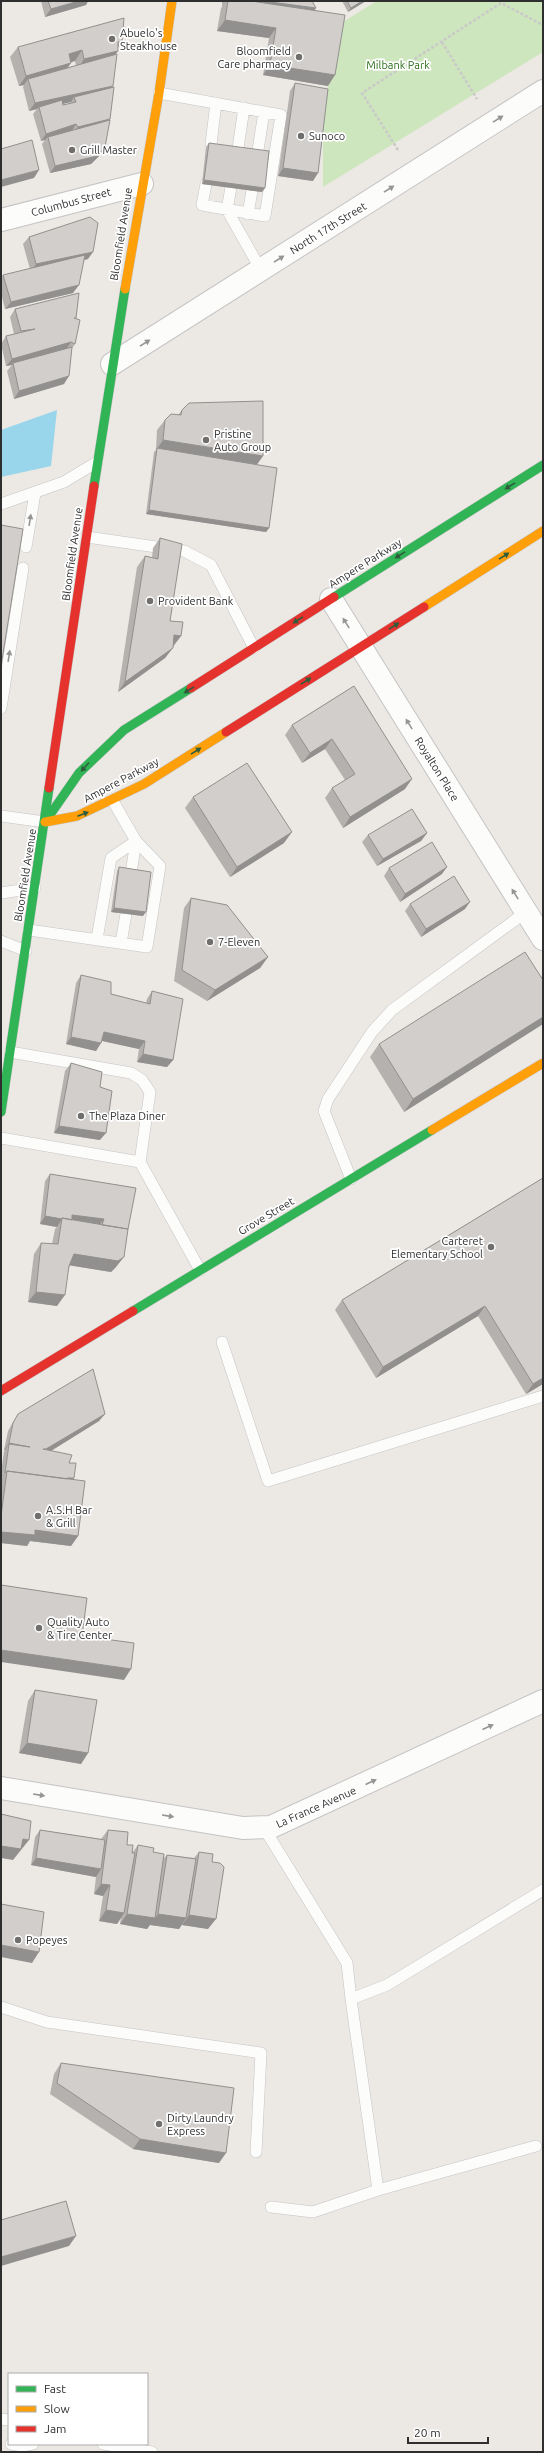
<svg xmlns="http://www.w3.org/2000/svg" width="544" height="2453" viewBox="0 0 544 2453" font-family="Ubuntu,sans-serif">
  <rect width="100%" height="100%" fill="#ece8e4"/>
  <path fill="#cee6be" d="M377,1H543V52L323,187V110L341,23Z"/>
  <path fill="#99d6ec" d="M57,410L51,466L1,477V430Z"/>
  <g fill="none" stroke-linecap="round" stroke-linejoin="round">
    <g stroke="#c5c4c5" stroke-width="12">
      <path id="lane" d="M159,93L281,115L265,216L202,205L206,184
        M211,144L216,103
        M238,148L244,108
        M258,150L264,112
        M231,187L227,210L261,270
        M248,214L252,191
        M1,504L64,482L97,462
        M87,537L184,551L211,565L254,648
        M26,547L35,493
        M1,708L23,568
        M1,816L45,822
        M131,873L136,841
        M1,893L35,888
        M29,930L147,947L160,866L136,841L113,801
        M97,939L111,858L136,841
        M1,941L26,951
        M121,943L126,914
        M10,1052L131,1073L142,1080L150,1092L140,1162
        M1,1138L140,1162L200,1270
        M351,1179L324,1111L328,1099L372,1032L392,1010L526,912
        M222,1342L268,1481L543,1396
        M264,1828L347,1963L351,1999L387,1985L543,1890
        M351,1999L378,2190L536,2146
        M1,2007L47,2022L261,2053L256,2152
        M271,2207L313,2212L378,2190
        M1,2419L9,2420
        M11,2444L22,2446L33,2444
        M103,2444L152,2452"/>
    </g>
    <g stroke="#c5c4c5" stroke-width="24">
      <path id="street" d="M1,220L142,184
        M112,364L543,91
        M331,599L543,939
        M1,1788L243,1828L271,1827L543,1701"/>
    </g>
    <g stroke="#c5c4c5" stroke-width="10">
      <path id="fast" d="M94,486L125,289
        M334,597L543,465
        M45,822L79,773L124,730L191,688
        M1,1112L49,788
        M133,1311L432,1130"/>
    </g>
    <g stroke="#c5c4c5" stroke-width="10">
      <path id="slow" d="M125,289L159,93L172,1
        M424,607L543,531
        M45,822L77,816L144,784L226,732
        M432,1130L543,1063"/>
    </g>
    <g stroke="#c5c4c5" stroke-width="10">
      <path id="jam" d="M191,688L334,597
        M226,732L424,607
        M49,788L94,486
        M1,1391L133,1311"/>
    </g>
    <path stroke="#c9c9c8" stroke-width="2.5" stroke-dasharray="3 2" stroke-linecap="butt" d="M442,42L477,99
      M398,150L362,93L501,3L543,25"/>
    <use href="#lane" stroke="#fcfcfb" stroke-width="11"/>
    <use href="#street" stroke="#fcfcfb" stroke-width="22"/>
    <use href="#fast" stroke="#30b455" stroke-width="9"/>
    <use href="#slow" stroke="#ff9f0a" stroke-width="9"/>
    <use href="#jam" stroke="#e5322d" stroke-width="9"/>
  </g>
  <path fill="#b4b1af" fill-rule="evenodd" d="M41,1H88L86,5L45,17Z
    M222,1H312L315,11L328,86L263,75L269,38L217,31L221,8L222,7Z
    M342,1H366L348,12Z
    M18,47H118L115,55L110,120L100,155L91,164L50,173L42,144L45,140L41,141L33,114L37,109L29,111L23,87L24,85L19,86L10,57ZM75,61L76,66L67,68L71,62ZM71,102L70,103L63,105V104Z
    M295,83L313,181L278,176L290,91Z
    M209,143L262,192L202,184L206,147Z
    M29,237L88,259L84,260L73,293L5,309L1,293V278L3,275L30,269L23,244Z
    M15,309L76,318L75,319V344L71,350L64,384L14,399L7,371L12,365L6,366L1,344L6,336L14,334L10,317Z
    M182,410L257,464L269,528L266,532L146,514L154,452L156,450L157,430L165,420L178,415Z
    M160,538L170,621L181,636L165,658L118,692L137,567L145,556L152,558L153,548Z
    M354,686L405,789L343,828L325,798L332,788L345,780L325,749L302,763L285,735L292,725Z
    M193,797L284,843L230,877L185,808Z
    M427,833L421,841L377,866L362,842L368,835Z
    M119,867L143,916L111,912L117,871Z
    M389,868L442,874L400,902L384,876Z
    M191,898L268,957L260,968L207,1001L174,981L184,908Z
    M410,904L465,909L421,937L405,911Z
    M81,975L111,994L146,1003L147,999L152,991L173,1060L167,1067L137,1062L139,1049L102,1041L96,1051L66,1044L76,983Z
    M543,980V1024L404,1112L370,1057L379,1044Z
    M71,1063L100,1087V1140L54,1133L65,1071Z
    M50,1174L136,1188L116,1267L111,1272L70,1265L57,1306L28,1302L34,1254L41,1243L52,1244L55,1229L57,1227L40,1224L45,1181Z
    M543,1178V1384L526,1394L478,1316L376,1378L335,1310L342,1300Z
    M18,1414H105L99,1421L51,1451L69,1463L74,1478L73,1480L78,1536L71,1546L30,1541L27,1546L1,1543V1473L4,1451L5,1450H4L8,1431L13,1422Z
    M35,1690L88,1753L81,1764L19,1753L28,1701Z
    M40,1830L101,1839L108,1830L127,1845L133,1852L138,1845L153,1852L163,1859L167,1855L194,1858L199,1852L208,1929L182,1925L179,1929L150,1925L147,1929L120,1924L121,1918L117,1924L99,1921L103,1896L94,1894L96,1877L31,1865L35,1837Z
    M61,2063L219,2163L133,2149L50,2094L54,2074Z"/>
  <path fill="#92908e" d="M79,1H88L86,5L45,17L51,9Z
    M228,1H263L316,8L309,19Z
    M362,1H366L348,12L351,8Z
    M225,20L276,28L269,38L217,31Z
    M118,42H122L114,52L118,51L110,62L77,70L84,59Z
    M82,50L75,61L62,65L69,54Z
    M71,63L64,73L28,79L24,85L19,86L26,76Z
    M270,65L335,75L328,86L263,75Z
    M113,86L108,94L74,97L71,102L39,109V107L37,109L29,111L35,103Z
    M110,119L105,127L72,135L78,127Z
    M76,124L71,132L48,137L45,140L41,141L46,134Z
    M105,147L100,155L91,164L50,173L55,166Z
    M283,168L318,173L313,181L278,176Z
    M39,170L34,178L1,187V180Z
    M204,180L265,188L262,192L202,184Z
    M93,252L88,259L31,272L36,264Z
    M79,285L73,293L5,309L11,302Z
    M71,342L66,350L13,363L12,365L6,366L12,359Z
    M69,376L64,384L14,399L19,391Z
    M163,440L263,456L256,466L157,449Z
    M149,510L269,528L266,532L146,514Z
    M174,635L181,636L173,646H167Z
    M173,648L165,658L118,692L125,682Z
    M332,739L325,749L302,763L310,753Z
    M412,779L405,789L343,828L350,817Z
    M292,832L284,843L230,877L237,867Z
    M427,833L421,841L377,866L383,859Z
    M447,867L442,874L400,902L405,894Z
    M470,902L465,909L421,937L426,929Z
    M114,908L146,912L143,916L111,912Z
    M268,957L260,968L207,1001L215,990Z
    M543,1017V1024L404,1112L413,1099Z
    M104,1032L145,1041L139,1049L98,1040Z
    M71,1037L101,1043L96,1051L66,1044Z
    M143,1054L173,1060L167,1067L137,1062Z
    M59,1126L106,1133L100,1140L54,1133Z
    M72,1215L104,1219L98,1227L62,1219Z
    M45,1216L62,1219L57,1227L40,1224Z
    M74,1254L124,1257L116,1267L111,1272L67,1265Z
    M36,1292L65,1295L57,1306L28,1302Z
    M485,1306L478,1316L376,1378L383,1367Z
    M543,1378V1384L526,1394L533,1384Z
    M105,1414L99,1421L41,1457L43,1449Z
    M9,1443L30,1447L9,1444L5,1450H4Z
    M67,1478H74L68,1486Z
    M35,1530L78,1536L71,1546L30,1541L27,1546L1,1543V1532Z
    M1,1650L131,1669L124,1680L1,1662Z
    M27,1743L88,1753L81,1764L19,1753Z
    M23,1839L29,1840L13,1860L1,1858V1846Z
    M36,1858L101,1869L96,1877L31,1865Z
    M101,1884L110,1885L103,1896L94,1894Z
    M106,1910L124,1913L117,1924L99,1921Z
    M127,1914L155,1918L147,1929L120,1924Z
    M158,1914L186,1918L179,1929L150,1925Z
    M189,1915L216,1919L208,1929L182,1925Z
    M1,1945L39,1952L32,1963L1,1957Z
    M140,2139L226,2153L219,2163L133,2149Z
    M76,2236L69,2246L1,2266V2257Z"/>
  <path fill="#d1cecb" stroke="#92908e" d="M48,1H79L51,9Z
    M228,1H251L345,15L335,75L270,65L276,28L225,20Z
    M263,1H312L316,8Z
    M347,1H362L351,8Z
    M124,18L122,42H118V51L84,59L82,50L69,54L71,63L26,76L18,47Z
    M117,54L113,86L35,103L28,79Z
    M295,83L328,89L318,173L283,168Z
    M114,87L110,119L78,127L76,124L46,134L39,107L62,100L63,105L76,102L74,97Z
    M110,120L105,147L97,156L55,166L48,137Z
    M32,140L39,170L1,180V149Z
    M209,143L269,151L265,188L204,180Z
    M90,217L98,223L93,252L36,264L29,237Z
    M85,255L79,285L11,302L3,275Z
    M79,293L76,318H74L80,320L75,344L71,342L12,359L6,336L35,329L21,331L15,309Z
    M72,347L69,376L19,391L13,363Z
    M263,401V456L163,440L165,420L171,414L181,415L182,410L189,403Z
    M157,448L277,468L269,528L149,510Z
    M1,525L23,529L1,666Z
    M160,538L182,544L170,621L183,622L181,636L174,635L173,648L125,682L145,556L158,559Z
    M354,686L412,779L350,817L332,788L355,774L332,739L310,753L292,725Z
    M247,763L292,832L237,867L193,797Z
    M412,809L427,833L383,859L368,835Z
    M432,842L447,867L405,894L389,868Z
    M119,867L151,872L146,912L114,908Z
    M454,876L470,902L426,929L410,904Z
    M191,898L227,905L268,957L215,990L182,970Z
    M525,952L543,980V1017L413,1099L379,1044Z
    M81,975L111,982V994L150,1004L152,991L183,999L173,1060L143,1054L145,1041L104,1032L101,1043L71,1037Z
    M71,1063L102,1072L100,1087L112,1091L106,1133L59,1126Z
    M50,1174L136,1188L128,1229L102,1225L104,1219L72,1215V1220L62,1218V1219L45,1216Z
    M543,1178V1378L533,1384L485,1306L383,1367L342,1300Z
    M62,1218L128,1229L124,1257L118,1261L74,1254L69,1266L65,1295L36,1292L41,1243L58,1244Z
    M93,1369L105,1414L46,1449H43L72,1455L69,1463H76L74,1478H67V1479L7,1471L5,1473L9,1444L30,1447L9,1443L13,1423L18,1414Z
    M7,1471L85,1481L78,1536L35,1530V1535L1,1532V1516Z
    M1,1585L87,1598L82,1636L134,1643L131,1669L1,1650Z
    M35,1690L97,1700L88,1753L27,1743Z
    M1,1814L31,1821L29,1840L23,1839L21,1849L1,1846Z
    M40,1830L105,1840L101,1869L36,1858Z
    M108,1830L128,1832L127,1845H133L132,1853H135L124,1913L106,1910L110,1885L101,1884Z
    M138,1845L154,1848L153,1852L164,1854L155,1918L127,1914Z
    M199,1852L213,1854L212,1862L220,1863L224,1867L216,1919L189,1915Z
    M167,1855L196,1859L186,1918L158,1914Z
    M1,1904L44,1912L39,1952L1,1945Z
    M61,2063L234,2088L226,2153L140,2139L57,2083Z
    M66,2201L76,2236L1,2257V2220Z"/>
  <defs><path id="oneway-solid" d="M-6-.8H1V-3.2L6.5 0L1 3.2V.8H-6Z"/></defs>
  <g fill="#959594">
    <use href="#oneway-solid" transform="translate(498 119) rotate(-32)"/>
    <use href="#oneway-solid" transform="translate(389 189) rotate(-32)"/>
    <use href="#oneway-solid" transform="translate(279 259) rotate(-32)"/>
    <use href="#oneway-solid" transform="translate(145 343) rotate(-32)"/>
    <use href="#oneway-solid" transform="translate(30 520) rotate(-81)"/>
    <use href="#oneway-solid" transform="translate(346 623) rotate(-122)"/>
    <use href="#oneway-solid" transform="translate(9 656) rotate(-81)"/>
    <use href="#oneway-solid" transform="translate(409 724) rotate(-122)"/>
    <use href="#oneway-solid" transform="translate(515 894) rotate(-122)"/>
    <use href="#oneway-solid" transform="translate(488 1727) rotate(-25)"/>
    <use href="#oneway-solid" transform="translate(371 1782) rotate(-25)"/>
    <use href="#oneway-solid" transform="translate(39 1795) rotate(9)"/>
    <use href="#oneway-solid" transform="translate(168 1816) rotate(9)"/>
  </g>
  <g fill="#2f5d3c">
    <use href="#oneway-solid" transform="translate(510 486) rotate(148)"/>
    <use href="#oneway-solid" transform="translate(400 555) rotate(148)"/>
    <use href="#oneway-solid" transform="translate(504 556) rotate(-32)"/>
    <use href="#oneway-solid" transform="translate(298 620) rotate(148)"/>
    <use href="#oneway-solid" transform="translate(394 626) rotate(-32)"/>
    <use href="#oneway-solid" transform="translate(306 681) rotate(-32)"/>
    <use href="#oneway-solid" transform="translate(189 690) rotate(148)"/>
    <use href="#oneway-solid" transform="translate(196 751) rotate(-32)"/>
    <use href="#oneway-solid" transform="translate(85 767) rotate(132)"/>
    <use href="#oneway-solid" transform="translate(83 814) rotate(-21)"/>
  </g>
  <g fill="#706f6e" stroke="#fff" stroke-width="1.5">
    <circle cx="112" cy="39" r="4"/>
    <circle cx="299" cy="57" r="4"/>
    <circle cx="301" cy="136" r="4"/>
    <circle cx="72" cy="150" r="4"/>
    <circle cx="206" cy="440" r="4"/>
    <circle cx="150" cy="601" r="4"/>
    <circle cx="210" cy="942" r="4"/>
    <circle cx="81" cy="1116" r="4"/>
    <circle cx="491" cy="1247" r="4"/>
    <circle cx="38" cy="1516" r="4"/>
    <circle cx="39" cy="1628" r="4"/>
    <circle cx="18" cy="1940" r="4"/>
    <circle cx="159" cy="2124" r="4"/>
  </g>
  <g text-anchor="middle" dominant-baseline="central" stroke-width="3.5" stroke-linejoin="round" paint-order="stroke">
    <g font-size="11" fill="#2e2e2e" stroke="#fff" text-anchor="start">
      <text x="120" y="33">Abuelo's<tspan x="120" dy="13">Steakhouse</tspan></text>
      <text x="291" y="51" text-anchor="end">Bloomfield<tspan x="291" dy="13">Care pharmacy</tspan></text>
      <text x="309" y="136">Sunoco</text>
      <text x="80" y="150">Grill Master</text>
      <text x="214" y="434">Pristine<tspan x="214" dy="13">Auto Group</tspan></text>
      <text x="158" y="601">Provident Bank</text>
      <text x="218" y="942">7-Eleven</text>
      <text x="89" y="1116">The Plaza Diner</text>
      <text x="483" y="1241" text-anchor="end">Carteret<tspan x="483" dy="13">Elementary School</tspan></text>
      <text x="46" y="1510">A.S.H Bar<tspan x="46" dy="13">&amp; Grill</tspan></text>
      <text x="47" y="1622">Quality Auto<tspan x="47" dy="13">&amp; Tire Center</tspan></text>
      <text x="26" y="1940">Popeyes</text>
      <text x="167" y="2118">Dirty Laundry<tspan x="167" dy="13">Express</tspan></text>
    </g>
    <g font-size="11" fill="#2c6e1b" stroke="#fff">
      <text x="398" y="65">Milbank Park</text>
    </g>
    <g font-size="11" fill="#2e2e2e" stroke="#fff">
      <text transform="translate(71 202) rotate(-15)">Columbus Street</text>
      <text transform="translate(328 228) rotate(-32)">North 17th Street</text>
      <text transform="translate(121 234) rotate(-81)">Bloomfield Avenue</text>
      <text transform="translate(72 554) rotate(-82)">Bloomfield Avenue</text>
      <text transform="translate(365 563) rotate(-32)">Ampere Parkway</text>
      <text transform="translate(437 769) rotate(58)">Royalton Place</text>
      <text transform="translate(121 780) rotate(-28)">Ampere Parkway</text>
      <text transform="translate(25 875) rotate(-81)">Bloomfield Avenue</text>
      <text transform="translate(266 1216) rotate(-31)">Grove Street</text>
      <text transform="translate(316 1807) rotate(-24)">La France Avenue</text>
    </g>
  </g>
  <rect width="544" height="2453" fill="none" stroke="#2e2e2e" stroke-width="4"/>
  <rect x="8" y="2373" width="140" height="72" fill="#ffffff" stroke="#ababab"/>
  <rect x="16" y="2386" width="20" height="6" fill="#30b455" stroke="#ababab"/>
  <text x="44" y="2393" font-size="12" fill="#2e2e2e">Fast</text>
  <rect x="16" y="2406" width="20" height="6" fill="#ff9f0a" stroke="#ababab"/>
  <text x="44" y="2413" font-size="12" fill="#2e2e2e">Slow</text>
  <rect x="16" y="2426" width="20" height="6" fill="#e5322d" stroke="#ababab"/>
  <text x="44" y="2433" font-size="12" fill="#2e2e2e">Jam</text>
  <path d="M408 2437v6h80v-6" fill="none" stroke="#2e2e2e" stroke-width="2"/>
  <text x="414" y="2437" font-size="12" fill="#2e2e2e" stroke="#ffffff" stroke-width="3" paint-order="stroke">20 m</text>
</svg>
